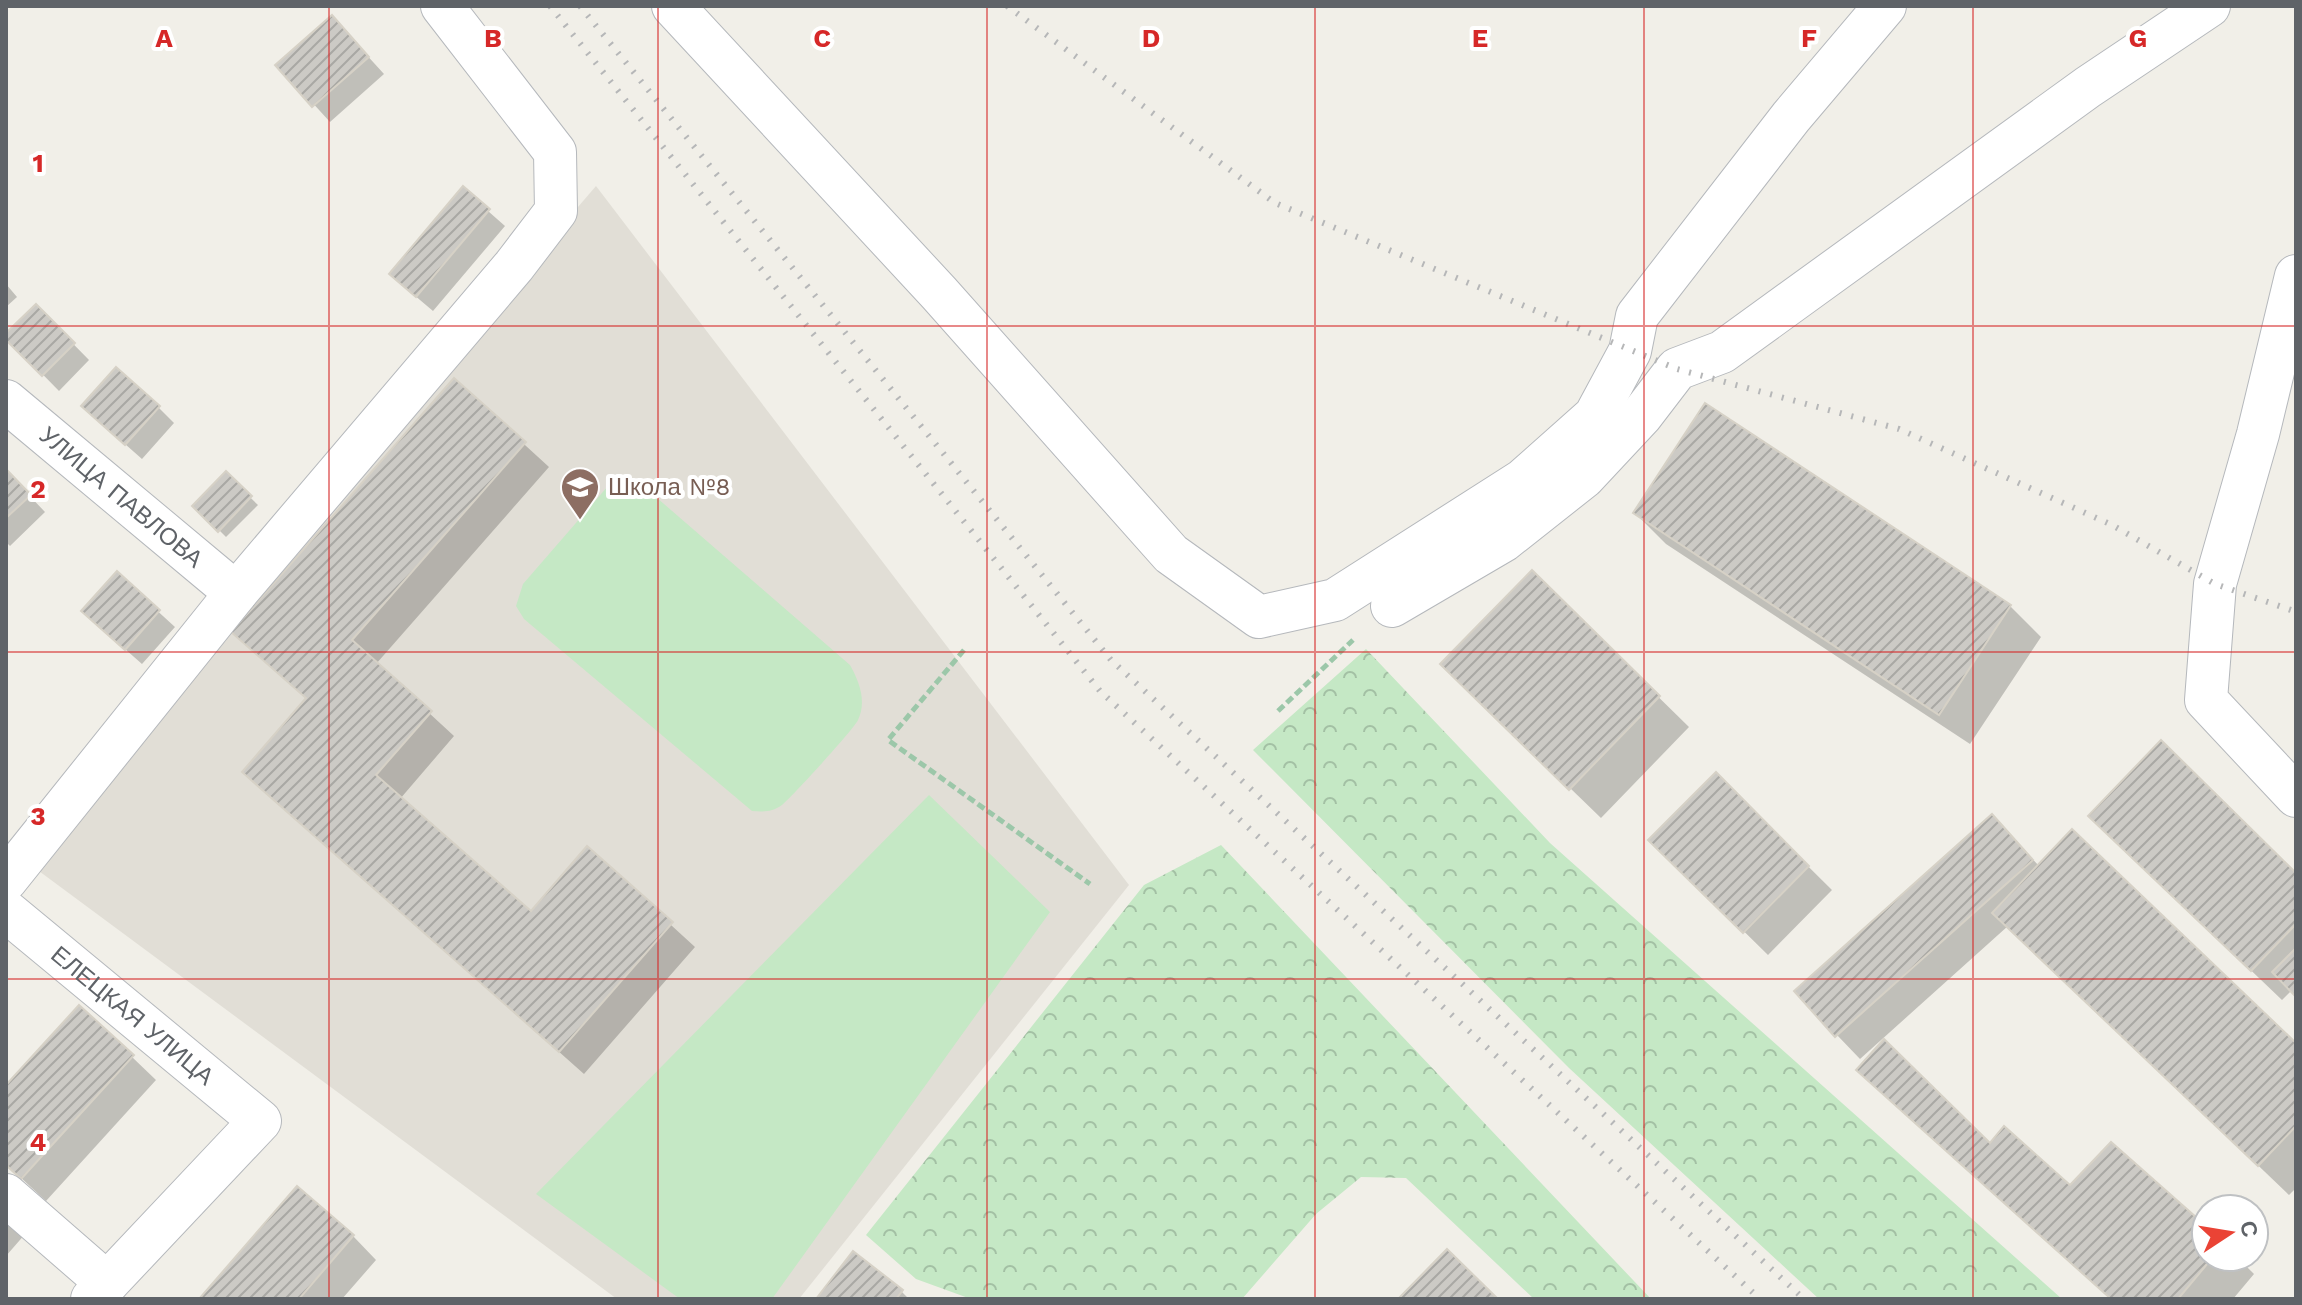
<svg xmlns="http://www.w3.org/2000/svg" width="2302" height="1305" viewBox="0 0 2302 1305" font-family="'Work Sans',sans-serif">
  <defs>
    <pattern id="forest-crowns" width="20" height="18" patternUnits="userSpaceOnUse" patternTransform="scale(2)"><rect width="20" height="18" fill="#c5e8c5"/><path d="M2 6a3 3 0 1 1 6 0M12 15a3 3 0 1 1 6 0" fill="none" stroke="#a3c0a4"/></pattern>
    <pattern id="building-hatch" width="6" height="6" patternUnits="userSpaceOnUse" patternTransform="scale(2)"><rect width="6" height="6" fill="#cccac5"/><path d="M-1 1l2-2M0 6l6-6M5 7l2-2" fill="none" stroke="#a9a8a4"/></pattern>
  </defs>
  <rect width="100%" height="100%" fill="#f1efe8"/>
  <path fill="#e1ded6" d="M596,186L1129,885L799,1299H617L20,857Z"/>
  <path fill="#c5e8c5" d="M625,480L649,491L850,665C859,681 867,701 858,720C855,728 790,799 782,805C772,812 764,812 752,811L524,619L516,606L523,584L608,486Z
    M929,795L1050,912L772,1299H680L536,1194Z"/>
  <path fill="url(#forest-crowns)" d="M1366,649L1550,843L2062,1299H1819L1569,1068L1253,750Z
    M1221,845L1651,1299H1534L1406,1178L1361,1177L1316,1214L1242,1299H971L916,1279L866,1235L1144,885Z"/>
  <path fill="#0003" d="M332,17L384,74L330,122L278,65Z
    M463,189L505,226L433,311L407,289Z
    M6,284L17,297L6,307Z
    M36,306L89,360L59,391L6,337Z
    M454,380L549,467L376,664L454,736L400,799L531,914L588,849L695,947L584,1074L244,772L308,700L234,632Z
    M1705,406L2010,606L2041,637L1970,744L1666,544L1635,513Z
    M158,407L174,423L142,459L100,422Z
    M6,471L45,512L10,546L6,542Z
    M226,474L258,505L226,537L195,506Z
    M1532,573L1689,727L1601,818L1473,694Z
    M117,574L175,627L142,664L100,627Z
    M1716,775L1832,890L1768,955L1651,840Z
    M2015,840L2039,866L2296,1046V1188L2289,1195L2008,926L1860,1059L1837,1035Z
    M2121,846L2296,876V994L2292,990L2282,1000Z
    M132,1057L156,1080L46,1201L6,1164V1088Z
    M1889,1100L1991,1146L2070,1187L2206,1228V1257H2237L2254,1274L2233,1299H2111Z
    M6,1213L26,1233L6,1256Z
    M353,1236L376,1260L342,1299H202Z
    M854,1254L902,1292L909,1299H818Z"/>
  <path fill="url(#building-hatch)" stroke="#d6d1c6" stroke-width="2" d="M332,15L369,57L312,107L275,65Z
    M463,186L490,209L416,297L389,274Z
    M36,304L75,343L42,376L6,340V333Z
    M116,367L160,406L125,445L81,406Z
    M454,378L526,442L352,640L432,711L376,775L531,911L587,846L673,922L559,1052L242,772L306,698L231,632Z
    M1705,403L2011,605L1939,715L1633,513Z
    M6,469L31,495L6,518Z
    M226,471L252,496L218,532L192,506Z
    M1532,570L1660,696L1569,790L1440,664Z
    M117,571L160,610L125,650L81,611Z
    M2161,740L2296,873V924L2251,971L2088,816Z
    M1716,772L1809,866L1743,933L1648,840Z
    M1992,814L2033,860L1835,1037L1794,991Z
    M2072,829L2296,1043V1126L2258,1166L1992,913Z
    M2296,948V997L2272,972Z
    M79,1005L134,1055L21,1179L6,1165V1085Z
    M1884,1039L1990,1143L2004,1126L2070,1185L2111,1142L2206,1226V1257H2213L2178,1299H2111L1856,1070Z
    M297,1186L354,1235L299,1299H199Z
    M1447,1249L1498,1299H1398Z
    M853,1251L903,1290L896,1299H816Z"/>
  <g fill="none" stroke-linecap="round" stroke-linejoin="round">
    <g stroke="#b5b8bc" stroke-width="44">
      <g id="minor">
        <path d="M673,6L939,293L1171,554L1259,617L1335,600L1523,480L1595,416L1630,351L1637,316L1791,117L1885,6"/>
        <path d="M2296,276L2258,434L2215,584L2206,700L2296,796"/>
        <path id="s1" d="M6,401L236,593"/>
        <path d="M1392,606L1503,541L1584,477L1641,416L1677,369L1722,352L2088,87L2209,6"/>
        <path d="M6,880L236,593L514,266L556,211L555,152L442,6"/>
        <path id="s2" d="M6,911L260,1121L92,1299"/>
        <path d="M6,1195L107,1283"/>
      </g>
    </g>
    <path stroke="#9cc7a9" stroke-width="5" stroke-dasharray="8 4" stroke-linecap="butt" d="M964,650L888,740L1090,884
      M1278,711L1353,640"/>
    <use href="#minor" stroke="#fff" stroke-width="42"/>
    <path stroke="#b6b7b8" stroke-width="6" stroke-dasharray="2 10" stroke-linecap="butt" d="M550,6L1100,691L1760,1299
      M580,6L1111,660L1804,1299
      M1007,6L1275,203L1677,369L1899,429L2112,525L2215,584L2291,610L2296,614"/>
  </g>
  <path fill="none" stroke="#d62828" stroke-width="2" stroke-opacity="0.55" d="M329,6V1299M658,6V1299M987,6V1299M1315,6V1299M1644,6V1299M1973,6V1299M6,326H2296M6,652H2296M6,979H2296"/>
  <defs>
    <g id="school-pin" transform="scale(2)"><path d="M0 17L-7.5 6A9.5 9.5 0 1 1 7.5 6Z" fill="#8d6e63" stroke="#fff"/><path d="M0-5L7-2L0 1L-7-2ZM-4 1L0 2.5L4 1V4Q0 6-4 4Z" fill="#fff"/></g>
  </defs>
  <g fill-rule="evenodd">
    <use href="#school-pin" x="580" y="487"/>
  </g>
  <g text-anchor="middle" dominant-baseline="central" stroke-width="8" stroke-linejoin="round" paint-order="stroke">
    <g font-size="24" fill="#785e54" stroke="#fff" text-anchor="start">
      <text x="608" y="487">Школа №8</text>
    </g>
    <g font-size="24" fill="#5f6368" stroke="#fff">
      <text stroke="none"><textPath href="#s1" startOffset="150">УЛИЦА ПАВЛОВА</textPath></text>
      <text stroke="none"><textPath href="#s2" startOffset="164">ЕЛЕЦКАЯ УЛИЦА</textPath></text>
    </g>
  </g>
  <g font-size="26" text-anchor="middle" font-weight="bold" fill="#d62828" stroke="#fff" stroke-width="8" stroke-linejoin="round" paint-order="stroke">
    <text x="164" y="47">A</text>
    <text x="493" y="47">B</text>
    <text x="822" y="47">C</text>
    <text x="1151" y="47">D</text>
    <text x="1480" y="47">E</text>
    <text x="1809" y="47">F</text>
    <text x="2138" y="47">G</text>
    <text x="38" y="172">1</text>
    <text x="38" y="498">2</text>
    <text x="38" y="825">3</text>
    <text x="38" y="1151">4</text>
  </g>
  <rect width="2302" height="1305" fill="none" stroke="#5f6368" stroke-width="16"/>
  <g transform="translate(2230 1233) rotate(78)"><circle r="38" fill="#ffffff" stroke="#bfc1c3" stroke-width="2"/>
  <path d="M0-6L14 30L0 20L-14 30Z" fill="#ea4335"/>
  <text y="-12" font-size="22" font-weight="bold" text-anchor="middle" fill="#5f6368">С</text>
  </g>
</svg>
